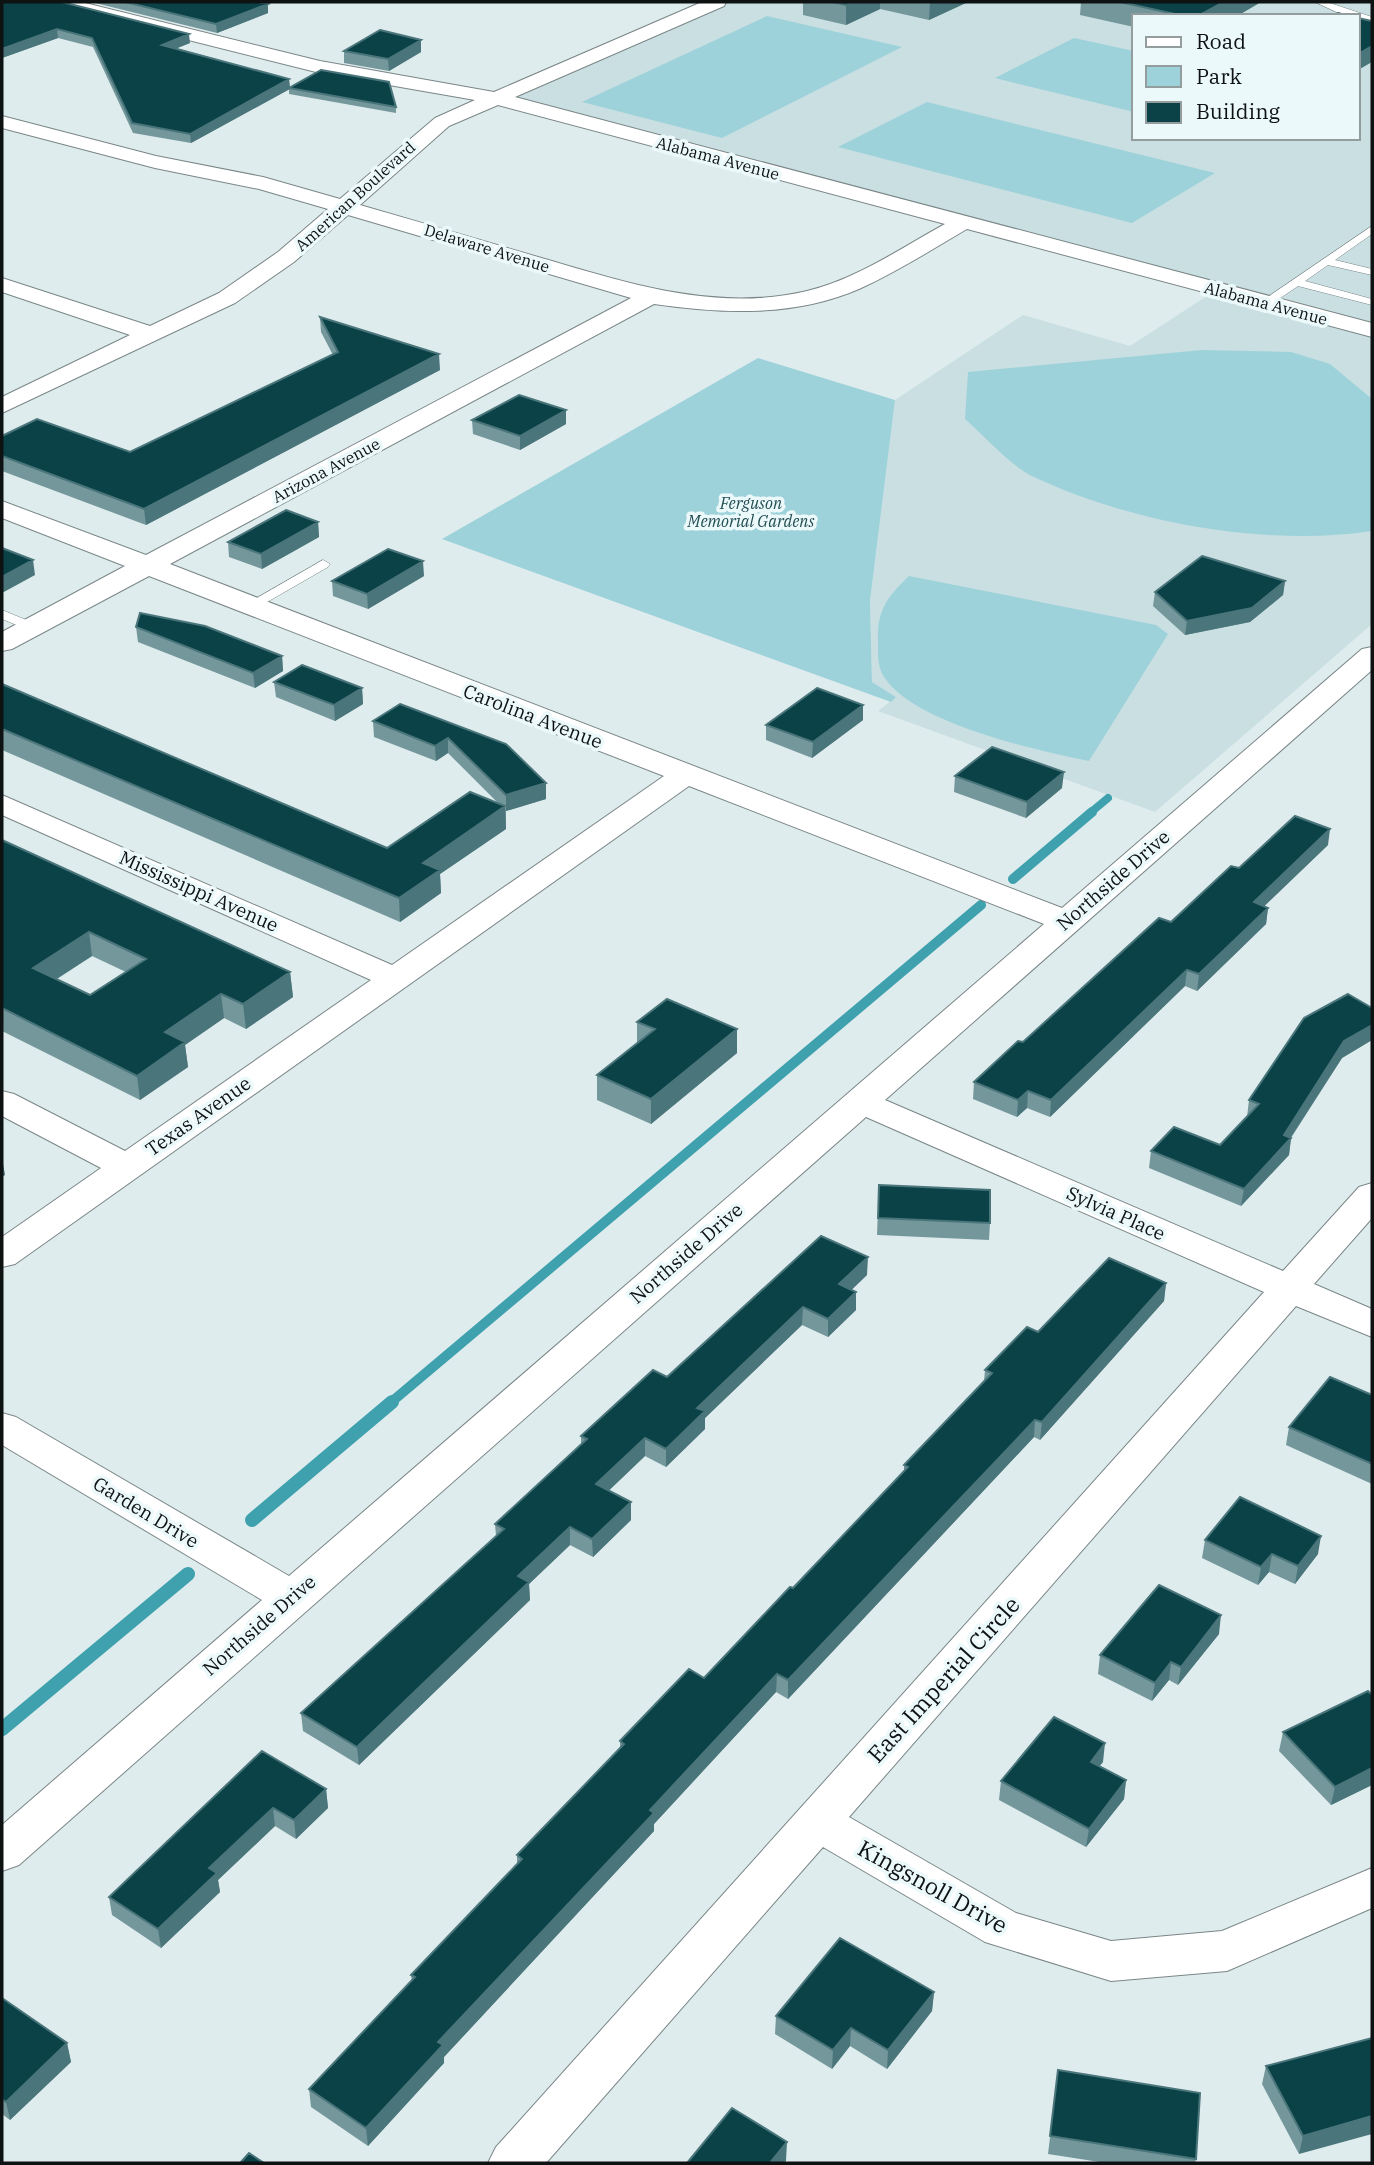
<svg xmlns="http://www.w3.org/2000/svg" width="1374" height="2165" viewBox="0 0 1374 2165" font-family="'IBM Plex Serif',serif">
  <rect width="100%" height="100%" fill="#dfecee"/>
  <path fill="#c9dfe2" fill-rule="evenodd" d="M725,2H1372V325L512,97ZM1134,16H1358V138H1134Z
    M1210,294L1372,337V624L1155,812L878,711L896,697L872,682L870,601L895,400L1023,315L1130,346Z"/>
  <path fill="#9ed2da" d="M767,16L902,47L722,138L582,102Z
    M1074,38L1134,51V112L995,78Z
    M927,102L1215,173L1132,223L838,147Z
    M1202,350L1291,352L1330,364L1372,399V531C1265,547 1132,523 1034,477C1012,467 984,436 965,419L968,372Z
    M758,358L895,400L870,601L872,682L896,697L891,702L442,539Z
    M909,576L1156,625L1168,634L1089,761C1036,750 915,724 884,677C877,666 878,653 878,640C877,610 888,596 909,576Z"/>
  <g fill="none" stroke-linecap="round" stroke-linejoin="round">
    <path stroke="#3fa1ad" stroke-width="8" d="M1090,813L1108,798"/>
    <path stroke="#3fa1ad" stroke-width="10" d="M1013,879L1092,812
      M389,1404L981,905"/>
    <path stroke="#3fa1ad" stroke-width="14" d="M252,1520L392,1402
      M2,1729L188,1574"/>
    <g stroke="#7a8687" stroke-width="1">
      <path id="lane" d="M1315,2H1327L1372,17V23L1358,20V16H1345Z
        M1372,226V234L1335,260L1372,269V275L1328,265L1305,281L1372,299V305L1298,286L1270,305H1262V301Z
        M323,560L330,564L328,567L255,609L250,610L243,606Z
        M2,610L36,624L38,627L31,631L2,619Z"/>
    </g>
    <g stroke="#7a8687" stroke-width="2">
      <path id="street" d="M51,2H81L320,61L494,92L702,2H726L724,6L515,97L1372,323V337L967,229C931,250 897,272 859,289C794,317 723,314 654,304L170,564L1062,908L1362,649L1372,647V670L885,1100L1283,1271L1359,1187L1372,1183V1218L1314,1284L1372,1309V1337L1296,1306L849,1817L1016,1913L1111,1941L1222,1931L1372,1868V1908L1227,1971L1111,1981L985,1942L823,1847L546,2163H488L496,2147L1264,1292L866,1117L19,1865L2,1871V1825L262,1600L2,1445V1413L16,1417L289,1576L1044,924L689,786L15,1264L2,1267V1237L101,1168L2,1116V1091L14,1094L125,1151L371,980L2,815V795L392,965L664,776L149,576L12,649L2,651V632L125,566L2,518V501L146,555L631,298L348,215L294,262L235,303L2,413V397L130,335L2,292V278L150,326L219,293L278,252L328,209L259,189L155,168L2,128V116L156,156L263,177L340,199L435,118L475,100L320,73L53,6ZM498,105L945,224C901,248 857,279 807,291C715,313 625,282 538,257C478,239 419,222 360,205L449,126Z"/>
    </g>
    <use href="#lane" fill="#fff" fill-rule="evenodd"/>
    <use href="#street" fill="#fff" fill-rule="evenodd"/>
  </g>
  <path fill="#74979b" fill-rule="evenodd" d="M2,2L190,43L176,48L289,79L290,88L396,107V113L289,94V89L191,143L133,133L93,47L58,38L2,58Z
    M91,2H258L268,4V13L217,33Z
    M803,2H968L929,20L880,9L846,25L803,15Z
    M1081,2H1261L1237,16H1134V27L1080,15Z
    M421,40V52L389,71L344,63V51Z
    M320,317L440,370L146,525L2,471V436L130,452L333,355L321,332Z
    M472,420L566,424L520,450L473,434Z
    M318,522L319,537L262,569L229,557L228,542Z
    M424,576L368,609L333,596L332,581Z
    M1285,581L1283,595L1250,622L1185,635L1153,606L1155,592Z
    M136,627L282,656L283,671L255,688L138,642Z
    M274,682L362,688L363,704L335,721L276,697Z
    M2,684L387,848L499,804L448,753L436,761L374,737L373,721L400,704L546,799L506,811V810V829L440,874L441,893L400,922L2,750Z
    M863,705V720L812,758L766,740V725Z
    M955,776L1062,788L1026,818L954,792Z
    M2,840L290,972L293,997L246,1029L224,1018L185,1045L188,1067L140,1100L2,1031ZM92,956L126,972L90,995L57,979Z
    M1328,845L1264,906L1268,908L1266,924L1197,991L1185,986L1050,1117L1027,1108L1017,1117L973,1099L974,1082L1239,868Z
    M1372,1008V1040L1342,1058L1291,1138L1289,1155L1241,1206L1149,1168L1151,1151L1220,1145L1247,1117L1249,1100Z
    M637,1022L737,1053L651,1124L597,1100V1075L637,1043Z
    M879,1185L990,1223L989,1240L877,1235Z
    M867,1275L851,1290L856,1292V1310L828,1337L802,1325L705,1418V1429L666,1467L645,1456L609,1490L631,1520L593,1557L570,1545L529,1584L530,1600L359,1765L303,1731L301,1713L496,1536L495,1524L581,1444V1436L667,1377Z
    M1166,1283L1164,1301L1040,1440L1034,1437L788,1699L776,1692L654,1824V1831L444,2057V2063L368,2146L311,2107L309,2089L412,1981L411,1975L517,1864V1855L620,1748V1741L704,1678L793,1588L904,1472V1465L984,1381L985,1370L1038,1332Z
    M1372,1395V1484L1286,1445L1289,1427Z
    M1205,1540L1318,1554L1295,1584L1269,1572L1258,1585L1202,1558Z
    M1219,1634L1178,1685L1169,1680L1152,1701L1098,1674L1100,1655Z
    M1372,1695V1785L1331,1805L1279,1751L1283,1732Z
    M262,1751L326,1789L328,1808L296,1839L275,1826L218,1880L220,1892L161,1948L112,1915L109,1897Z
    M1103,1762L1099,1766L1126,1780L1124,1799L1086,1847L999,1800L1001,1781Z
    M934,1992L932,2011L887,2069L850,2046L832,2069L775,2034L776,2016Z
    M2,1998L67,2043L71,2062L10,2120L2,2114Z
    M1372,2038L1299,2154L1262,2084L1266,2066Z
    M1058,2070L1196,2159L1195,2163H1106L1048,2154Z"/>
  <path fill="#4a757a" d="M853,2H880V9L846,25V5Z
    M930,2H968L929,20Z
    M1224,2H1261L1237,16H1198Z
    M268,4V13L217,33L216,24Z
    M57,29L58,38L2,58V49Z
    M189,34L190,43L163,54L162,45Z
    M421,40V52L389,71L388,59Z
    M1372,46V62L1358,70V54Z
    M289,79L290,89L191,143L190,134Z
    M439,354L440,370L146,525L144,509Z
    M566,410V424L520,450V436Z
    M318,522L319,537L262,569L261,554Z
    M33,560L35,575L2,593V577Z
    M423,561L424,576L368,609L367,594Z
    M1285,581L1283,595L1250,622L1185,635L1187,621Z
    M282,656L283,671L255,688L253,673Z
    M362,688L363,704L335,721L334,705Z
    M863,705V720L812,758L813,742Z
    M448,738V753L436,761L435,746Z
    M1064,772L1062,788L1026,818L1027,802Z
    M546,783V799L506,811V795Z
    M505,806L506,829L440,874L441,893L400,922L399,898L423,863Z
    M1330,829L1328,845L1251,919L1254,902Z
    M1268,908L1266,924L1197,991L1199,974Z
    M89,932L92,956L36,992L33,968Z
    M1187,970L1185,986L1050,1117L1051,1100Z
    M290,972L293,997L246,1029L243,1004Z
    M221,994L224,1018L185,1045L188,1067L140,1100L137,1076L165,1032Z
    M1372,1025V1040L1342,1058L1289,1140L1291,1138L1289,1155L1241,1206L1244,1189L1284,1135L1344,1041Z
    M737,1029V1053L651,1124V1099Z
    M1028,1091L1027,1108L1017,1117L1018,1100Z
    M2,1158L5,1175L2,1177Z
    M868,1257L867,1275L839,1302V1284Z
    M1166,1283L1164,1301L1040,1440L1042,1422Z
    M856,1292V1310L828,1337V1319Z
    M803,1307L802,1325L705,1418V1429L666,1467V1449L697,1408Z
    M1035,1420L1034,1437L788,1699V1680Z
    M645,1438V1456L597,1502L596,1484Z
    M631,1502V1520L593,1557L592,1539Z
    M570,1527V1545L529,1584L530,1600L359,1765L357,1747L518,1576Z
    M1321,1536L1318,1554L1295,1584L1298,1566Z
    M1272,1554L1269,1572L1258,1585L1261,1567Z
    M1221,1615L1219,1634L1178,1685L1181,1667Z
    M1171,1662L1169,1680L1152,1701L1155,1683Z
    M777,1674L776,1692L654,1824V1831L444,2057V2063L368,2146L366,2128L438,2042L650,1810Z
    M1105,1743L1103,1762L1088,1780L1091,1762Z
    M1372,1768V1785L1331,1805L1335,1787Z
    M1126,1780L1124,1799L1086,1847L1089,1829Z
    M326,1789L328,1808L296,1839L294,1820Z
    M273,1808L275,1826L218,1880L220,1892L161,1948L158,1929L209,1868Z
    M934,1992L932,2011L887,2069L888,2050Z
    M851,2028L850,2046L832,2069L833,2050Z
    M67,2043L71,2062L10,2120L6,2102Z
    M1372,2116V2134L1299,2154L1303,2136Z
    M787,2142L786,2161L784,2163H770Z"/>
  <path fill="#0a4248" stroke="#4a757a" stroke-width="2" fill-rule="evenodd" d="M2,2H62L189,34L162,45L289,79L190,134L132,123L92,38L57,29L2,49Z
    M125,2H258L268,4L216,24Z
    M833,2H853L846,5Z
    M1120,2H1224L1198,16H1184Z
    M1338,13L1349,16H1334Z
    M1358,18L1372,21V46L1358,54Z
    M380,30L421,40L388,59L344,51Z
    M321,70L389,82L396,107L289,88Z
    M320,317L439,354L144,509L2,456V436L37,419L130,452L338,352Z
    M519,395L566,410L520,436L472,420Z
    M286,510L318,522L261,554L228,542Z
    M2,548L33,560L2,577Z
    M388,549L423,561L367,594L332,581Z
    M1202,556L1285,581L1252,608L1187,621L1155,592Z
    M140,613L205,626L282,656L253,673L136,627Z
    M302,665L362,688L334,705L274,682Z
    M2,684L387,848L470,792L505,806L423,863L440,870L399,898L2,729Z
    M817,688L863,705L813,742L766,725Z
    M400,704L506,744L546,783L506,795L448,738L435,746L373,721Z
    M992,747L1064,772L1027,802L955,776Z
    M1295,816L1330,829L1254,902L1268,908L1199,974L1187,970L1051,1100L1028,1091L1018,1100L974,1082L1018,1041L1023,1042L1159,918L1171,922L1231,866L1239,868Z
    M2,840L290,972L243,1004L221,994L165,1032L185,1042L137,1076L2,1008ZM89,932L146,959L90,995L33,968Z
    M1348,994L1372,1008V1025L1344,1041L1284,1135L1291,1138L1244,1189L1151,1151L1174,1127L1220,1145L1259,1104L1249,1100L1304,1018Z
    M667,999L737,1029L651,1099L597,1075L655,1029L637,1022Z
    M879,1185L990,1190V1223L878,1218Z
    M821,1236L868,1257L839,1284L856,1292L828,1319L803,1307L697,1408L705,1411L666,1449L645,1438L596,1484L631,1502L592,1539L570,1527L518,1576L529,1582L357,1747L301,1713L504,1529L495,1524L587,1439L581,1436L653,1370L667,1377Z
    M1109,1258L1166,1283L1042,1422L1035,1420L788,1680L777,1674L650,1810L654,1813L438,2042L443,2045L366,2128L309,2089L415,1977L411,1975L522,1859L517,1855L624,1744L620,1741L689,1669L704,1678L790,1587L793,1588L908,1467L904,1465L992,1373L985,1370L1027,1327L1038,1332Z
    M1330,1377L1372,1395V1464L1289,1427Z
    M1240,1497L1321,1536L1298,1566L1272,1554L1261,1567L1205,1540Z
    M1159,1585L1221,1615L1181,1667L1171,1662L1155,1683L1100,1655Z
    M1368,1691L1372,1695V1768L1335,1787L1283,1732Z
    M1054,1717L1105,1743L1091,1762L1126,1780L1089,1829L1001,1781Z
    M262,1751L326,1789L294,1820L273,1808L209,1868L217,1873L158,1929L109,1897Z
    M840,1938L934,1992L888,2050L851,2028L833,2050L776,2016Z
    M2,1998L67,2043L6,2102L2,2099Z
    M1372,2038V2116L1303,2136L1266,2066Z
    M1058,2070L1200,2093L1196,2159L1050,2136Z
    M732,2108L787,2142L770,2163H687Z
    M249,2153L264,2163H240Z"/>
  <g text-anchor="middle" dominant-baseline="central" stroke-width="7" stroke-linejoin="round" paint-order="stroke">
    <g font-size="16" fill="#0e1213" stroke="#ecf9fb">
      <text transform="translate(718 158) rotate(15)">Alabama Avenue</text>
      <text transform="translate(355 196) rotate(-42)">American Boulevard</text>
      <text transform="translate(487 248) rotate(17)">Delaware Avenue</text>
      <text transform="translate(1266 303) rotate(15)">Alabama Avenue</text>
      <text transform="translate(326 470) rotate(-28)">Arizona Avenue</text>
    </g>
    <g font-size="16" font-style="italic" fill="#224d53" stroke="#ecf9fb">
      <text x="751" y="503">Ferguson<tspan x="751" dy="18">Memorial Gardens</tspan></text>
    </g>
    <g font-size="19" fill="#0e1213" stroke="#ecf9fb">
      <text transform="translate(533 716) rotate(21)">Carolina Avenue</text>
      <text transform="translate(1113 880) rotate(-41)">Northside Drive</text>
      <text transform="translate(199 891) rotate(24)">Mississippi Avenue</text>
      <text transform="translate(198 1116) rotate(-35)">Texas Avenue</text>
      <text transform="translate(1116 1213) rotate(24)">Sylvia Place</text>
      <text transform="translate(686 1253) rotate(-41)">Northside Drive</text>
      <text transform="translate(146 1512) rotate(31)">Garden Drive</text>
      <text transform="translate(259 1625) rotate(-41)">Northside Drive</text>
    </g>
    <g font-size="23" fill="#0e1213" stroke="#ecf9fb">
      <text transform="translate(943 1679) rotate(-48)">East Imperial Circle</text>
      <text transform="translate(933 1886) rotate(29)">Kingsnoll Drive</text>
    </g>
  </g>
  <rect width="1374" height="2165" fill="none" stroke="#0e1213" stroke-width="7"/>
  <rect x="1132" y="14" width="228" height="126" fill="#ecf9fb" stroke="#939d9e" stroke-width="2"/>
  <rect x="1146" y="37" width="35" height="10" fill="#ffffff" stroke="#939d9e" stroke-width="2"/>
  <text x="1196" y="49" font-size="21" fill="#0e1213">Road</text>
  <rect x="1146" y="66" width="35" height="21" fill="#9ed2da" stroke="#939d9e" stroke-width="2"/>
  <text x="1196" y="84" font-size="21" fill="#0e1213">Park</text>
  <rect x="1146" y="102" width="35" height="21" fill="#0a4248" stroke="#939d9e" stroke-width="2"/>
  <text x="1196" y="119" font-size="21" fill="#0e1213">Building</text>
</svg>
